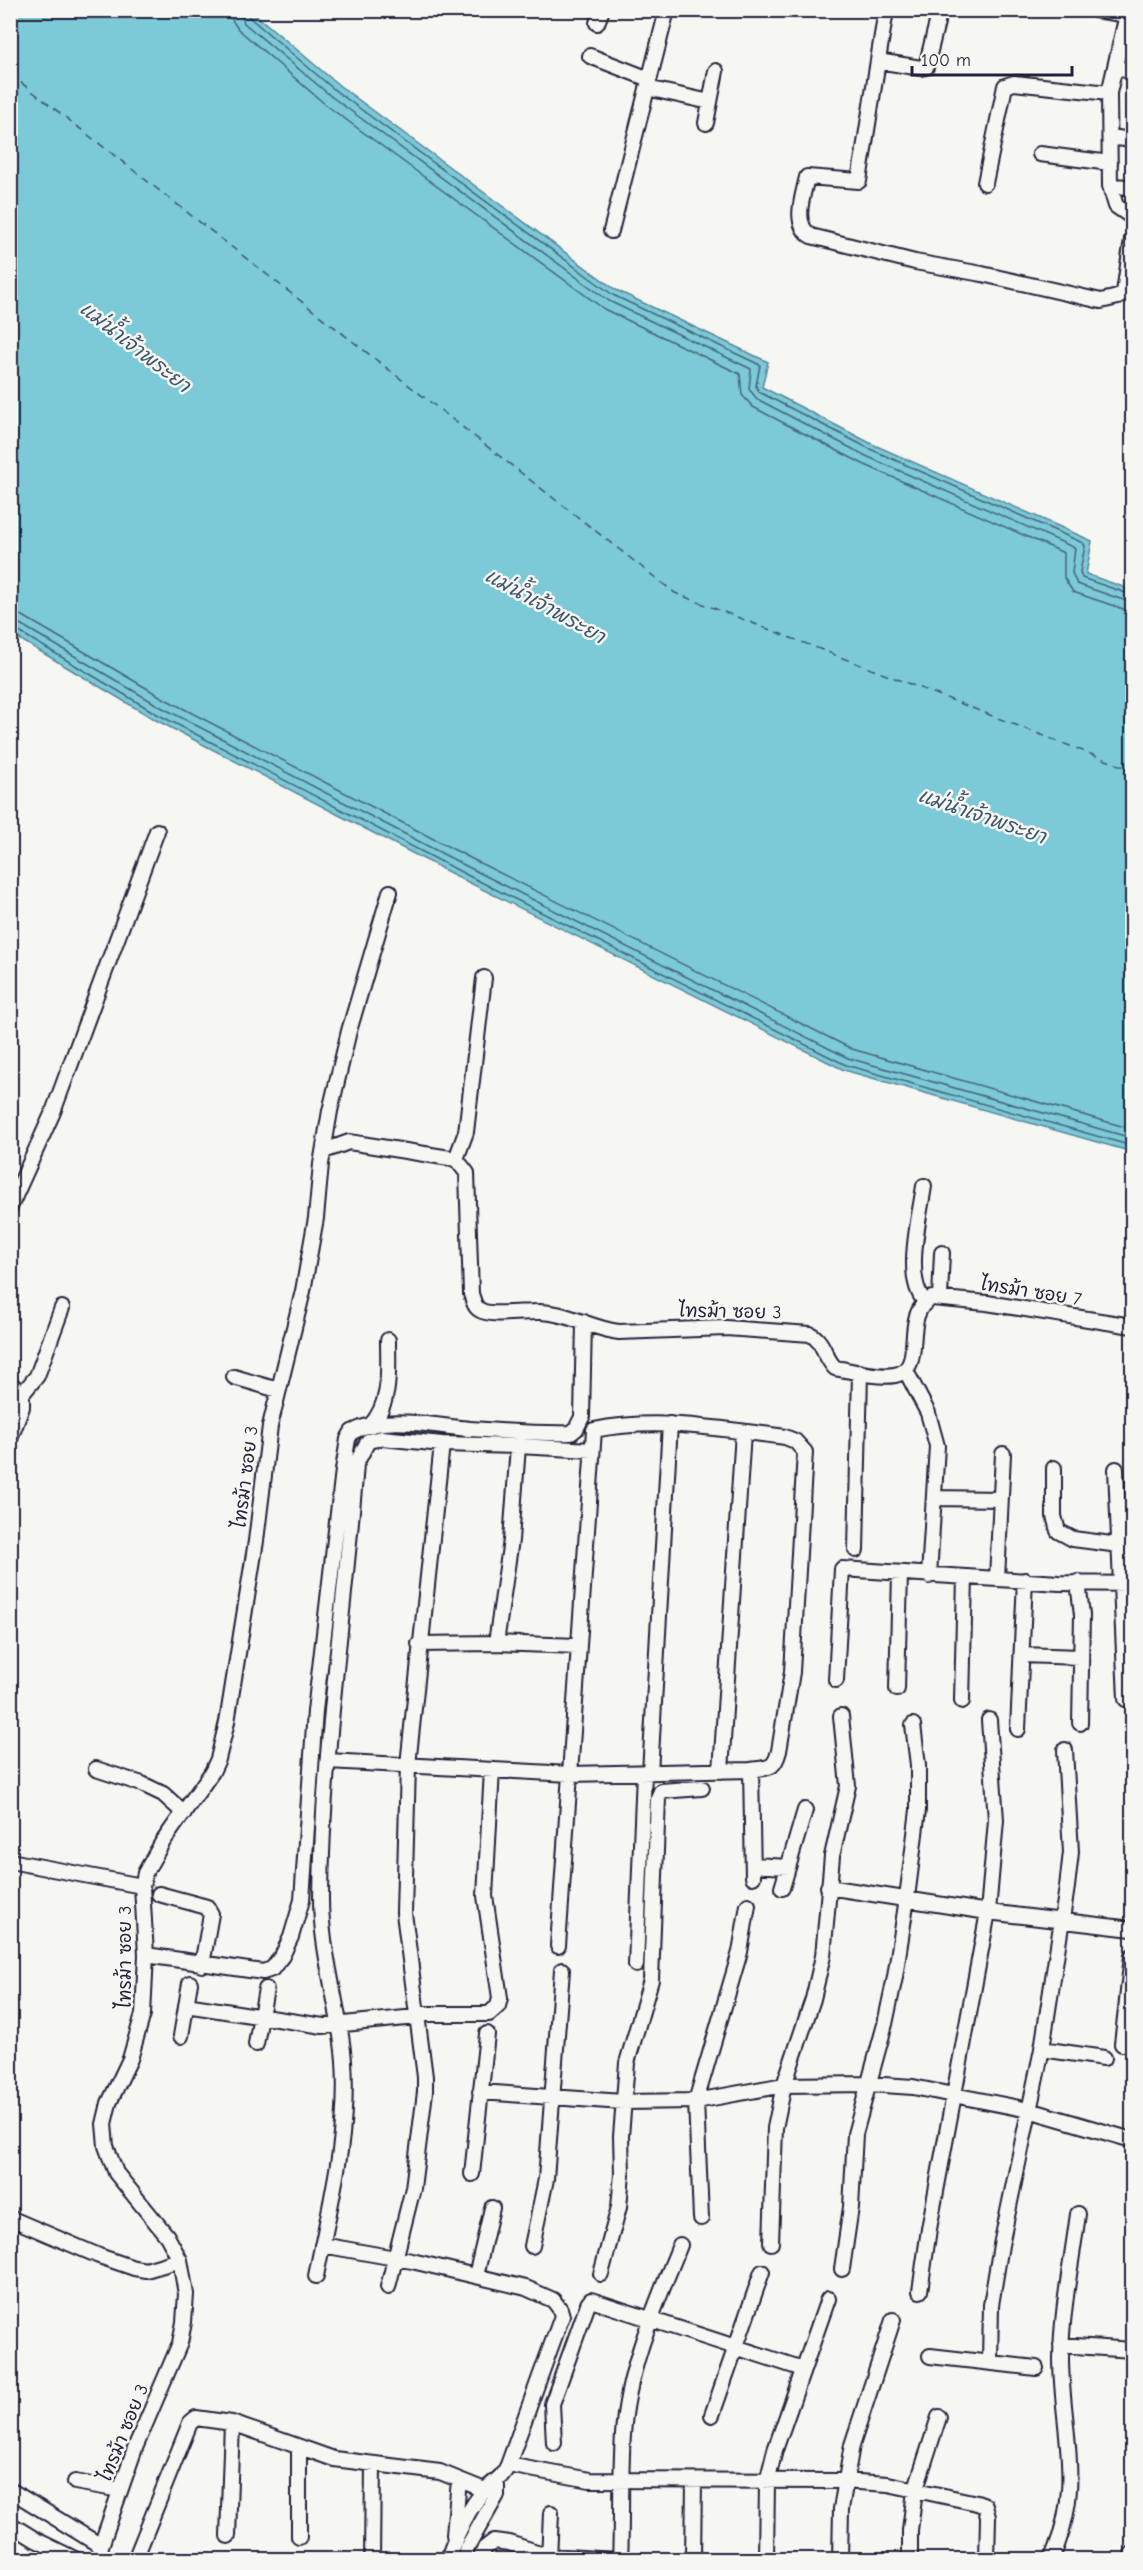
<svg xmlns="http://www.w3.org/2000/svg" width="1143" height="2570" viewBox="0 0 1143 2570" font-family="'Comic Neue','Playpen Sans Thai',sans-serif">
  <rect width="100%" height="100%" fill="#f6f6f2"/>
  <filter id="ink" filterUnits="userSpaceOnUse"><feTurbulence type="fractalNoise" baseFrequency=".0167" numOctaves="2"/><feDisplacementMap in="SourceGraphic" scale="12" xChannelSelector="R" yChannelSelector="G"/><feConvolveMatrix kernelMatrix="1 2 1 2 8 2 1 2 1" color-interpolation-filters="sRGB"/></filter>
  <g filter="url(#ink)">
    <path fill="#7bc9d7" stroke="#578699" stroke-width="1.5" d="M11,10L251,11L340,86L616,290L768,362L762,387L872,444L1092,541L1086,574L1132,590V1152L844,1070L464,880L154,719L11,634Z"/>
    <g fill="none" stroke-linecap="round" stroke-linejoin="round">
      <path stroke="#466579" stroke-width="1.5" d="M231,10L232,20L238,29L326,105L604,309L740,374L742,395L753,407L863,464L1064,553V578L1073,592L1132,612
        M240,10L244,23L332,97L609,301L751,369L749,389L757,399L866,456L1075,548L1072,573L1077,584L1132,603
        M247,10L249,17L336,91L613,295L760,365L756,386L759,392L870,449L1083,543L1085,546L1080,572L1082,578L1132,595
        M10,613L23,616L165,699L474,860L852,1049L1132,1129
        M10,622L20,624L161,707L470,868L848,1058L1132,1138
        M10,630H16L157,714L467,875L846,1065L1132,1146"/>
      <path stroke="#3d546a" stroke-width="1.5" stroke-dasharray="8 6" stroke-linecap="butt" d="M10,74L675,593L1132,770"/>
      <g stroke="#22223b" stroke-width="18">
        <path id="minor" d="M886,10L859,181L807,177C803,196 792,224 811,236L915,262L982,274L1101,301L1118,297L1124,292L1132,239
          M1095,10L1128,15
          M1128,10L1109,93L1110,186L1116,206L1132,217
          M597,23L602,10
          M590,56L649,79
          M878,61L921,68L926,67L940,10
          M1115,68L1132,71
          M647,88L710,102
          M706,123L716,71
          M1110,137L1132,140
          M1040,154L1110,163
          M985,183L1005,86L1014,83L1109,93
          M1110,186L1132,187
          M611,231L667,10
          M324,1151L349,1142L456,1159L467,1173L471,1294C473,1299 474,1307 480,1310C490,1317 527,1311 541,1312C569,1313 592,1329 619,1332L726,1328L810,1334C824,1341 824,1357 835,1368C853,1371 877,1378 895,1375C928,1369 899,1314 932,1298L987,1303L1132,1326
          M456,1159L466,1132L484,978
          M924,1186C920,1215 903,1280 925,1301
          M10,1207L53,1112L157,831
          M940,1297L942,1253
          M906,1371L928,1413L937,1446L929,1576
          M234,1377L278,1390
          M10,1383L22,1394V1407L10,1439
          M22,1394L37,1376L62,1308
          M370,1426C392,1402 388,1371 388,1340
          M518,1446L592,1450
          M1054,1468V1516L1058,1531L1073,1539L1119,1545
          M1116,1469L1126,1699
          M935,1498L1000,1499
          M856,1550L860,1372
          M997,1579L1003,1454
          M1078,1582L1082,1615L1080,1723
          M496,1643L578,1646
          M1021,1655L1081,1657
          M836,1680L842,1569L1059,1583L1132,1584
          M897,1689L900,1574
          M962,1701L965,1577
          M1018,1729L1025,1580
          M328,1761L570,1774L751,1770L753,1877
          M96,1769L142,1784L163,1794L184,1813
          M721,1771L743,1432
          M650,1773L670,1424
          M10,1861L142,1886
          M753,1865L788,1867
          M828,1887L988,1912L1132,1929
          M782,1888L805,1810
          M159,1894L207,1907L211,1914L202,1965
          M558,1946L594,1430C657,1417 721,1429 785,1437L795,1441L805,1452L792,1672L779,1751C774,1770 769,1767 751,1770
          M146,1955L263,1972L272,1969L282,1956L291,1937L302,1900L315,1711L343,1470L348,1439L352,1432C385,1414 433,1426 470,1429C503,1431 537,1434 571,1433L576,1429L582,1417L584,1322
          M636,1965L644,1773
          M186,2005L323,2026L416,2017
          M416,2014H489L498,2006L500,1998L485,1896L492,1770
          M181,2036L190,1983
          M256,2044L266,1989
          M1122,2044L1132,1956
          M1042,2049L1104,2058
          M480,2092L623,2102L696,2101L784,2085L869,2084L913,2087L1029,2110L1132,2140
          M472,2174L487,2034
          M10,2218L99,2256L134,2268L146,2270L180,2260
          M701,2218L696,2101L740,1952L748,1905
          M771,2243L775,2128L784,2085L813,1999L823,1956L832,1856L848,1786L841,1716
          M322,2245L412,2261L526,2288L553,2300L560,2309L562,2316L508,2465C503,2477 495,2481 486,2489C470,2505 454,2538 448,2560
          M532,2246L546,2179L562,1970
          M842,2269L851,2207L855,2134L885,2024L895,1977L907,1898L918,1810V1765L913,1725
          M601,2274L619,2207L622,2174L621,2136L627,2063L651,1980L658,1798L661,1791L702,1788
          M316,2276C330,2205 349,2135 344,2061C340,2007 321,1954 321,1899C322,1754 345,1609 356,1464L368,1441L382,1438L442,1444L518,1446L511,1540L496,1643L419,1644
          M476,2276L492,2208
          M388,2287L413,2188L425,2092V2077L404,1913L408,1765L442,1444
          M920,2291L929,2229L988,1912L996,1820L989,1720
          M1061,2345L1132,2350
          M930,2356L1036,2368
          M990,2363L991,2305L1001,2245L1042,2049L1067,1887L1071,1852L1065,1750
          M712,2415L762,2272
          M554,2443L552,2404L588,2304L591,2300L803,2369
          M508,2465L590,2480L844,2481L888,2484L977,2503L985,2506L988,2517L987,2560
          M75,2482L120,2490
          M10,2490L101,2546
          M10,2524L36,2540L77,2560
          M454,2535L459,2480
          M228,2536L232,2423
          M299,2537V2448
          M138,2552L190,2423L196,2418L232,2423L334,2459L440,2472L497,2495
          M99,2560L101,2546L135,2448L180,2343L184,2322L186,2294L180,2260L167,2236L116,2173L106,2146L104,2124L109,2103L130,2059L143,2014L146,1955L142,1886L145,1873L162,1843L212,1772L218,1759L227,1722L256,1541L270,1426L303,1291L316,1218L321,1164L330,1111L349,1031L390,892
          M372,2560L373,2464
          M464,2560L467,2548L497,2495V2486
          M480,2560L485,2548L494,2541L509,2543L549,2556L616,2560
          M549,2560L551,2513
          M620,2560C622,2518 620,2476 623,2435C627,2369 656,2305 680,2245
          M693,2560L694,2482
          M766,2560L767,2482L775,2450L828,2299
          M840,2560L841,2509L852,2445L893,2320
          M910,2560V2530L915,2491L939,2417
          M1051,2560C1085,2485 1062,2435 1061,2360C1061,2314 1072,2260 1078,2214
          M1131,2560L1132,2554"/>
      </g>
      <use href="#minor" stroke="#f6f6f2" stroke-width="14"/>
    </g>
  </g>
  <g text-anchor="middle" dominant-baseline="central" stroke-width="5" stroke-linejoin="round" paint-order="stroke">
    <g font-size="18" fill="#22223b" stroke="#f6f6f2">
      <text transform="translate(1031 1292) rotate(9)">ไทรม้า ซอย 7</text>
      <text transform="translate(730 1312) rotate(1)">ไทรม้า ซอย 3</text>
      <text transform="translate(246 1477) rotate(-83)">ไทรม้า ซอย 3</text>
      <text transform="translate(125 1957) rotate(-90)">ไทรม้า ซอย 3</text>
      <text transform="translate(124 2433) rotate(-68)">ไทรม้า ซอย 3</text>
    </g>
    <g font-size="20" font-style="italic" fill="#3d546a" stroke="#f6f6f2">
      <text transform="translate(135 347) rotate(38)">แม่น้ำเจ้าพระยา</text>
      <text transform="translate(545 606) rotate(29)">แม่น้ำเจ้าพระยา</text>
      <text transform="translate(982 816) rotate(19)">แม่น้ำเจ้าพระยา</text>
    </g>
  </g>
  <rect width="1143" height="2570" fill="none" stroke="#f6f6f2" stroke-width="36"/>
  <rect x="18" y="18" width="1107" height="2534" fill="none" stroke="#22223b" stroke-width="2" filter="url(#ink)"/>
  <path d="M912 66v9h160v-9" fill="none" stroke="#22223b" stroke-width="3"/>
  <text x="921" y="66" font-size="18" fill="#22223b" stroke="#f6f6f2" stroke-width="4.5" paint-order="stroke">100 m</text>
</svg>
